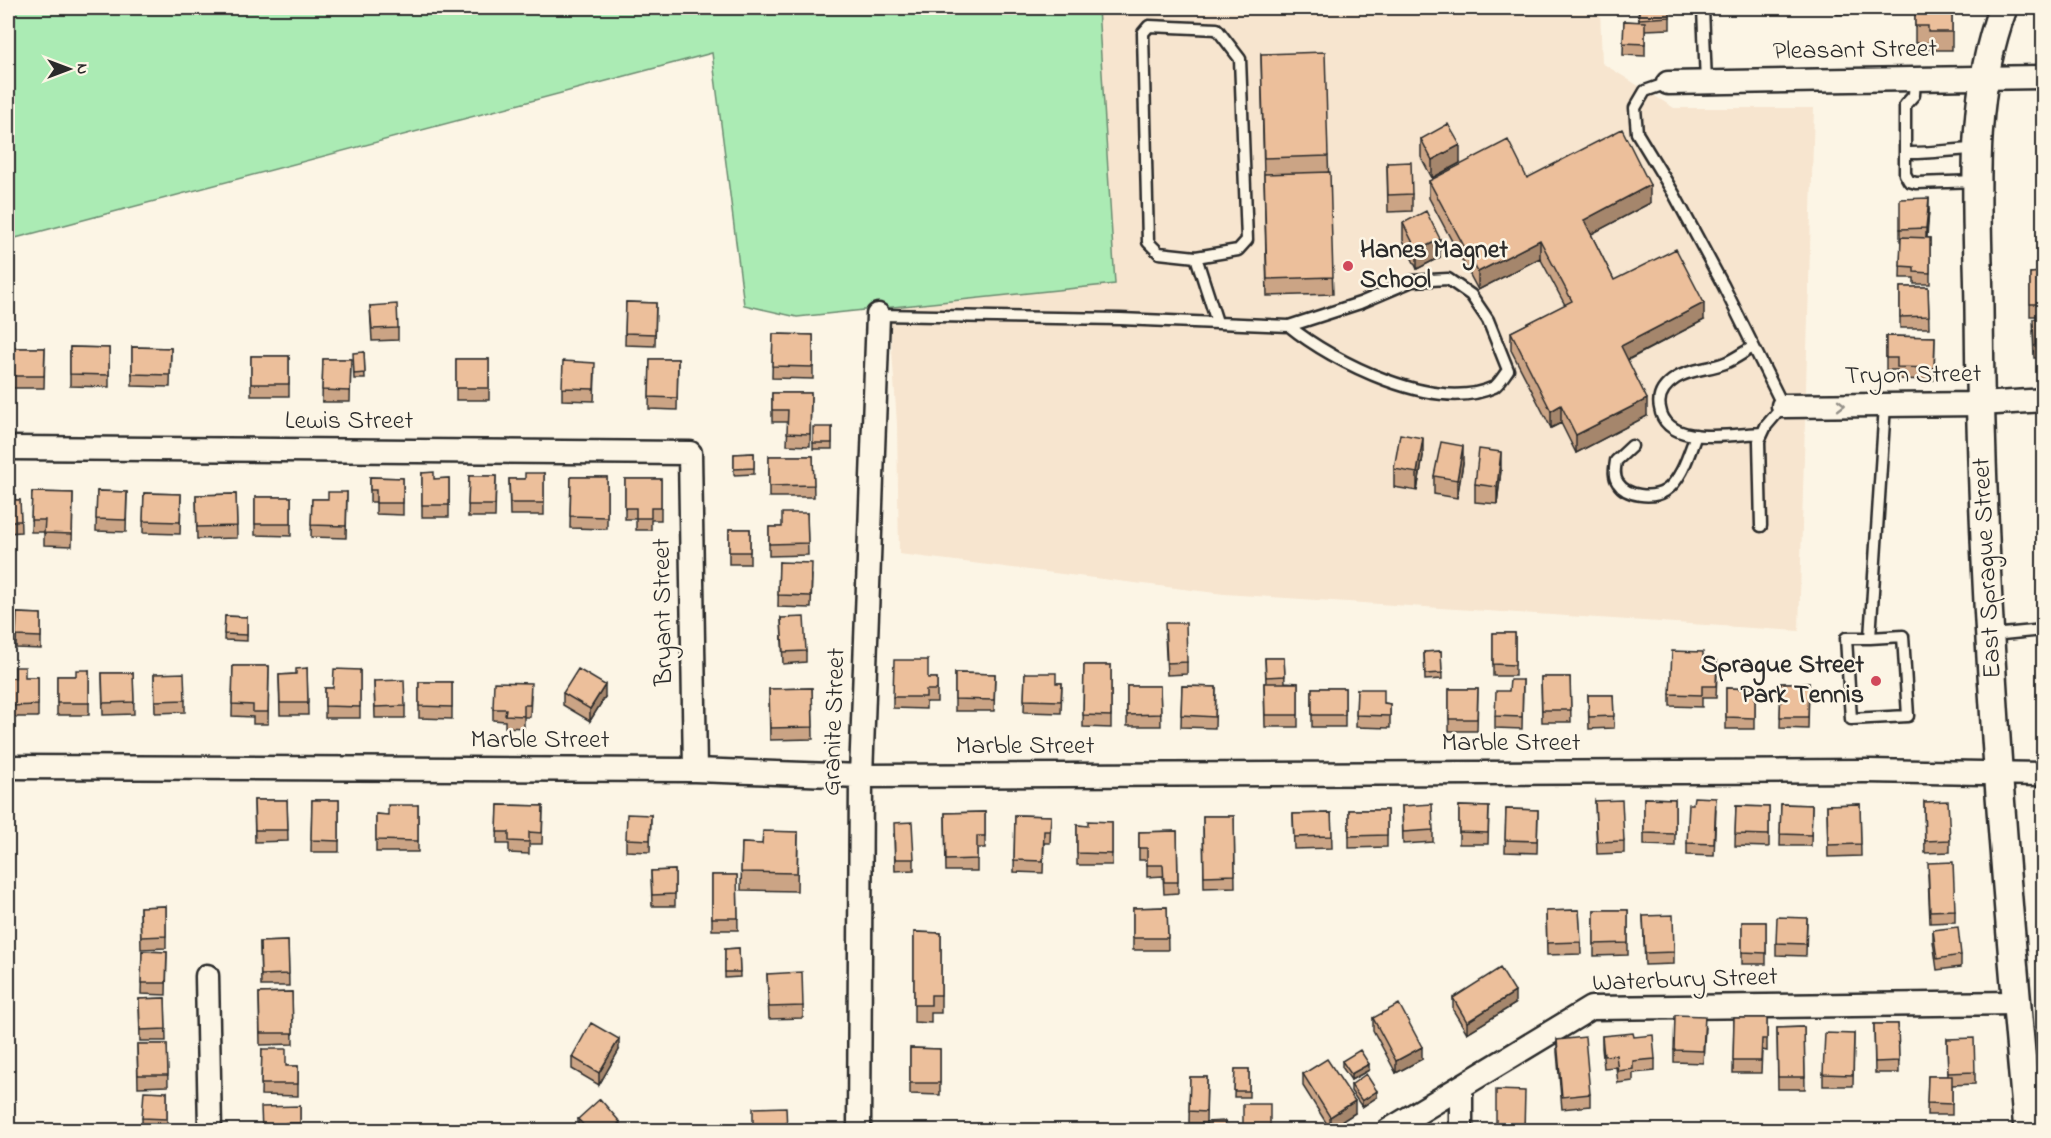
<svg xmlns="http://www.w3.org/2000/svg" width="2051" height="1138" viewBox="0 0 2051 1138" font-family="'Indie Flower',sans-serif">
  <rect width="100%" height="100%" fill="#fcf5e5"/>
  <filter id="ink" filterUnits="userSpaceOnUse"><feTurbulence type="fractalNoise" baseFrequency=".0167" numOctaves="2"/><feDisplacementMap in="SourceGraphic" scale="12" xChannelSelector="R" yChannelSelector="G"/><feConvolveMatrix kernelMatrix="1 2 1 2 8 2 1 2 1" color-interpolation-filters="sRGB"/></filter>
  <g filter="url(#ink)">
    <path fill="#f7e5cf" d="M869,8H1600L1602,63L1674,108H1814L1799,631L1224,594L899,554L897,424Z"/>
    <path fill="#abebb4" stroke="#6b8b70" stroke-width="1.5" d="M8,8H1098L1115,284L797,317L744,305L712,53L8,240Z"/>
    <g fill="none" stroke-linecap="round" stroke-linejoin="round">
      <g stroke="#2b2b2b" stroke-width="15">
        <path id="service" d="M1703,8L1706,83
          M1915,78L1914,95L1905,105V174L1909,181L1916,183L1978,181
          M1668,83L1645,91L1635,108L1637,133L1674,194L1723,285L1783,406L1766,426L1759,441L1761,526
          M1905,153C1931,154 1952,149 1978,149
          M1196,257L1159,253L1148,242L1143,33L1149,26L1217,29L1240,59L1247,240L1238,250L1196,257L1217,322
          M878,315L1120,319L1289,326L1360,303L1412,281L1448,279L1471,295L1488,320L1508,370C1504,375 1499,384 1494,387C1436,414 1333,362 1289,326
          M1753,347C1744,352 1735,359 1725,363C1710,369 1690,369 1676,378C1665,385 1657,395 1660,408C1666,448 1732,434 1762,433
          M1632,446L1616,461C1615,468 1613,476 1618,483C1626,496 1652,499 1665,491C1682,480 1689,453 1696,435
          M1992,635L2044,630
          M1870,638H1846L1851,719L1908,716L1903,636L1870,638L1885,405"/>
      </g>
      <g stroke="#2b2b2b" stroke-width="27">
        <path id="minor" d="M1668,83L2044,77
          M1783,406L1980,404L2044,400
          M8,448L690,453L695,770
          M8,767L695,770L861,776L1867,771L2044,774
          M207,976L210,1130
          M859,1130L861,776L878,315
          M1389,1130L1591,1008L2016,1003
          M1461,1130V1087"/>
      </g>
      <g stroke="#2b2b2b" stroke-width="32">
        <path id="tertiary" d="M2003,8C1967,104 1978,209 1979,310C1981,584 2003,858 2028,1130"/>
      </g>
      <use href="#service" stroke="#fcf5e5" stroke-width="10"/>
      <use href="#minor" stroke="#fcf5e5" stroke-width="22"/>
      <use href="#tertiary" stroke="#fcf5e5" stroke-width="27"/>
    </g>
    <path fill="#cba485" stroke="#2b2b2b" stroke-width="1.5" d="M1638,8H1670V29L1645,30V56L1623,55L1624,21L1639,22Z
      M1735,8H1765V10L1735,9Z
      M1835,8H1873V14H1835Z
      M1915,8H1952V50H1928V43H1915Z
      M2043,20V39H2041V27Z
      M1261,54L1328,156L1333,294L1267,296Z
      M2043,120V160H2039V148Z
      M1421,139L1460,163L1432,178L1421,157Z
      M1387,163L1412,194V211L1388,212Z
      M1527,178L1650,203L1591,234L1614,280L1704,320L1628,360L1647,416L1576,453L1561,423L1551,428L1511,350V332L1565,305L1540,258L1478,290L1429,198V181Z
      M1929,210L1927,238H1930V284H1914V278H1900L1901,241H1900V229Z
      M1403,223L1440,257L1417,269L1403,240Z
      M2043,272V316H2030V273Z
      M1900,287H1928L1929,328H1900Z
      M626,302L656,303L655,346L625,345Z
      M370,306L398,328V340L372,341Z
      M2043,318V358H2034L2033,331Z
      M773,334L813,335V379L772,378Z
      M1886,336L1935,337L1934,380L1897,379V370H1886Z
      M70,347L109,348V387L70,386Z
      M132,347L171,348L170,387L132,386Z
      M11,348H45L44,388H11Z
      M364,352L365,379H354L353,359Z
      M251,356H289V396H251Z
      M323,359H351L350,402H322Z
      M456,359H489V400H456Z
      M650,359H678L677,410L649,409Z
      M595,375L594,401L562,400V388Z
      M772,393H811L810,446L787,445L788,422H772Z
      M832,427V449H813V443Z
      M754,453V474L734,475V454Z
      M769,456H813L814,497H769Z
      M1423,456L1417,491L1394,487V469Z
      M1463,463L1457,498L1434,494V476Z
      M1501,470L1497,504L1475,502V484Z
      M422,473L434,479L449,478V517H422Z
      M544,473V515H510L509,479H525Z
      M469,476H496L495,517H468Z
      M370,477L403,478V515L376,514V502H370Z
      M571,477H607V529L570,528Z
      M625,479H661V520H651V530H636V519H625Z
      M8,491L15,500H20L21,532L8,533Z
      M97,491L127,492L126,532L96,531Z
      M32,492L73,493L72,546L44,545V532H31Z
      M347,492L346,538L311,537L312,499H328Z
      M144,493L181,494L180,534L143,533Z
      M236,494L237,538L197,539L196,495Z
      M255,497H291V536L255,535Z
      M807,513L808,555L769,556V527H782Z
      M729,529H750V564H729Z
      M779,562L812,575L811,608L778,607Z
      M17,613L41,614V649L16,648Z
      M225,616L247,617V641L224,640Z
      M781,618L806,651V662L783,664Z
      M1493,633H1515V676H1493Z
      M1165,635L1187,662V674L1167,675Z
      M1441,651L1442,679L1425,680L1424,652Z
      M1265,658H1284L1285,682L1298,683V727H1265L1264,683H1266Z
      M1703,661L1717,673L1716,698H1702V707L1670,706V694Z
      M1084,665H1111V728L1083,727Z
      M233,666H269L268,724H253V717L232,716Z
      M307,668L308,715H280L279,675L296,674Z
      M89,670V715H57V676H76Z
      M360,670V718H325V688H333Z
      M102,673H133L134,714L103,715Z
      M955,673L995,674L994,711H955Z
      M1025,673L1056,683H1062L1061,713L1024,712Z
      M154,674L185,700V712L155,713Z
      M38,677V717H8V678Z
      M1541,677H1570L1571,722H1542Z
      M928,678H937V702H926V709L893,708V697Z
      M1523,680L1522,729L1495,728V716L1509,691Z
      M374,681L405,706V718H375Z
      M419,682H452V719L419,718Z
      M1781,683H1809L1808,729L1780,728Z
      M1127,686H1160L1161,726H1127Z
      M1182,686L1216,687L1215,728L1181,727Z
      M812,688L813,739L770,740L769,689Z
      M1312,688H1345V727H1312Z
      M1726,688L1755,689V729H1726Z
      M1357,689L1384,703L1390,704V728L1356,727Z
      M1449,689H1478L1477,731H1449Z
      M563,693L605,697L590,721L563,705Z
      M531,695L530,717H524V728L505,727V721L493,720V709Z
      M1588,695H1613L1614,728L1589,729Z
      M1644,798L1675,799V846L1644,845Z
      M254,800H287L288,841L255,842Z
      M312,800H339V852H311Z
      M1595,801L1624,841V853L1597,854Z
      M1924,802L1950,840V852L1925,853Z
      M1781,804L1812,805L1811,846H1780Z
      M1860,804L1861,856L1828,857L1827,805Z
      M418,805V852H376V814L388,815Z
      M498,805L543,806L542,844H529V854L509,853V844H497Z
      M1402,806L1433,830V842L1403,844Z
      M1459,806L1489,807L1488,844H1459Z
      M1736,806L1769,807V847L1735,846Z
      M1506,809L1538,810L1537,853L1505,852Z
      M1349,810H1387V847L1349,848Z
      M1716,810L1714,856L1687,855V843Z
      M985,812V848H977V871H946L945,813Z
      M1331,813L1332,848L1294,849L1293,814Z
      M651,815L650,852L626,851V839Z
      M1015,815L1051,816L1050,843H1044L1043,873L1014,872Z
      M1203,816H1234L1235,887L1204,888Z
      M1112,822V865H1077V825L1088,826Z
      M1177,831L1178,893L1164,894L1163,876L1147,877V860H1139V832Z
      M798,832L797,891L741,890L742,843L762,844Z
      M894,835L914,859V870L895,871Z
      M675,870V906H652L651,871Z
      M712,875H737L738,930H712Z
      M1928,875L1955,910V922L1930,923Z
      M166,906V948L141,949L140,907Z
      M1167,907L1168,950H1133V908Z
      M1579,910L1581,954L1547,955L1546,911Z
      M1594,910H1628V955L1594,956Z
      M1643,916L1674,952V964L1645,965Z
      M1807,918L1806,956L1776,955V943Z
      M1742,922H1766V964H1742Z
      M1933,930L1961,955V967L1937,970L1933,941Z
      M914,932L941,933V1013H931V1023L914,1022Z
      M288,941L289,986H261L260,942Z
      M739,948L740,977L725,978V949Z
      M142,951L167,952L166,995L141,994Z
      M767,974L803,1006V1018L769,1019Z
      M292,992L293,1044L260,1045L259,993Z
      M165,998L166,1041H140L139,999Z
      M1453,998L1515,1004L1467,1033L1453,1010Z
      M1373,1018L1422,1059L1396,1073L1373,1030Z
      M1734,1018H1767V1051L1762,1050L1761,1073H1733Z
      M1874,1024H1898L1899,1073H1875Z
      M1804,1027L1805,1089H1778L1777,1028Z
      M1705,1028L1703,1063L1674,1062V1050Z
      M1854,1034L1853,1086H1823V1074Z
      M1602,1036L1634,1037L1655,1059V1071L1633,1073V1081L1618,1083L1616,1067L1604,1068L1602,1048Z
      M1947,1039L1975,1072V1084L1952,1085V1115H1927L1928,1076H1948Z
      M1557,1040L1590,1094V1106L1562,1109L1557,1052Z
      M137,1044H167L168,1086L138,1087Z
      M910,1048L940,1049V1095L910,1094Z
      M262,1049L286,1066H298V1096L261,1095Z
      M619,1050L599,1085L572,1069V1057Z
      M1342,1061L1369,1070L1351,1080L1342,1067Z
      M1235,1069H1249V1097H1234Z
      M1303,1074L1355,1113L1330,1129L1303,1086Z
      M1190,1077H1207L1206,1122L1225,1131H1206V1123H1189Z
      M1351,1085L1377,1097L1362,1107L1351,1091Z
      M167,1092V1131L142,1130V1118Z
      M300,1106V1131H261Z
      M578,1119L620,1131H578Z"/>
    <path fill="#a5866c" stroke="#2b2b2b" stroke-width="1.5" d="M1460,145V163L1432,178V160Z
      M1650,185V203L1584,238V220Z
      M1929,198V210L1926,240V228Z
      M1440,239V257L1417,269V251Z
      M1540,240V258L1478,290V272Z
      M1704,303V320L1621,363V346Z
      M1647,399V416L1576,453V435Z
      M1561,405V423L1551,428V411Z
      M1423,438V456L1417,491V473Z
      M1463,446V463L1457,498V480Z
      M1501,452V470L1497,504V487Z
      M605,685V697L590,721V709Z
      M1515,992V1004L1467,1033V1022Z
      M619,1039V1050L599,1085V1073Z
      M1422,1047V1059L1396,1073V1061Z
      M1369,1064V1070L1351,1080V1074Z
      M1377,1091V1097L1362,1107V1101Z
      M1355,1101V1113L1330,1129V1117Z
      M620,1122V1131H611Z"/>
    <path fill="#ecbf9b" stroke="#2b2b2b" stroke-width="1.5" d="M1639,8H1670V17L1639,19Z
      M1915,8H1952V32H1928V26H1915Z
      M1624,21L1645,22V44L1623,43Z
      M1325,52L1328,156L1264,158L1261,54Z
      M2041,120H2043V148H2039Z
      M1448,124L1460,145L1432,160L1421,139Z
      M1622,129L1650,185L1584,220L1614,280L1676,249L1704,303L1621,346L1647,399L1576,435L1561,405L1551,411L1511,332L1572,301L1540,240L1478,272L1429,181L1508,140L1527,178Z
      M1411,162L1412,194L1388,195L1387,163Z
      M1330,172L1333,277L1267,279L1264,174Z
      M1929,198L1926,228L1900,229V199Z
      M1426,211L1440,239L1417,251L1403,223Z
      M1901,237L1930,238V273L1914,272V267L1900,266Z
      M2043,272V304H2030V273Z
      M1900,287H1928L1929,316L1900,317Z
      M626,302L656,303L655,334L625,333Z
      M397,304L398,328L372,329L370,306Z
      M2043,318V346H2034L2033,319Z
      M773,334L813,335V367L772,366Z
      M1886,336L1935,337L1934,368L1897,367V358H1886Z
      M70,347L109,348V375L70,374Z
      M132,347L171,348L170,375L132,374Z
      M11,348H45L44,376H11Z
      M364,352L365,373L354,374L353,353Z
      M251,356H289V384H251Z
      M323,359H351L350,391L322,390Z
      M456,359H489V388H456Z
      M650,359H678L677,398L649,397Z
      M563,361L595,363L594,389L562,388Z
      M772,393H811L810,434L787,433L788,410H772Z
      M813,427H832V443H813Z
      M1400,434L1423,438L1417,473L1394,469Z
      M1441,442L1463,446L1457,480L1434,476Z
      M1479,449L1501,452L1497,487L1475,484Z
      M754,453V468L734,469V454Z
      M769,456H813L814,485L769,486Z
      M434,472V479L449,478V505H422V473Z
      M525,473H544V503H510L509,479H525Z
      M469,476H496L495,505H468Z
      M370,477L403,478V503H376V490H370Z
      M571,477H607V517L570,516Z
      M625,479H661V508H651V518H636V508H625Z
      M8,491H15V500H20L21,521H8Z
      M97,491L127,492L126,520L96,519Z
      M32,492L73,493L72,534L44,533L45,520H31Z
      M328,492H347L346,526L311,525L312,499H328Z
      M144,493L181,494L180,522L143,521Z
      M236,494L237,526L197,527L196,495Z
      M255,497H291V524H255Z
      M782,513H807L808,543L769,544V527H782Z
      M729,529H750V552H729Z
      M779,562L812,563L811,596L778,595Z
      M17,613L41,614V637L16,636Z
      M225,616L247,617V635L224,634Z
      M804,617L806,651L783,652L781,618Z
      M1165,623H1186L1187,662L1167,663Z
      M1493,633H1515V665L1493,664Z
      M1441,651L1442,673L1425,674L1424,652Z
      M1672,651L1703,652V660L1717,661L1716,686H1702V695L1670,694Z
      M1265,658H1284L1285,676L1266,677Z
      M894,660H928V678H937V690H926V697H893Z
      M1084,665H1111V716L1083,715Z
      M233,666H269L268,712H253V705L232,704Z
      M15,667H25V677H38V705L8,706V678H15Z
      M307,668L308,703H280L279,675L296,674V669Z
      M334,669L360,670V707L325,706V688H333Z
      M578,669L605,685L590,709L563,693Z
      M76,670H89V703H57V676H76Z
      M102,673H133L134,702L103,703Z
      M184,673L185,700L155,701L154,674Z
      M955,673L995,674L994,700L955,699Z
      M1025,673H1056V683H1062L1061,701L1024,700Z
      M1541,677H1570L1571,710H1542Z
      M404,680L405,706L375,707L374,681Z
      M1510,680H1523L1522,717L1495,716L1496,691H1509Z
      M419,682H452V707L419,706Z
      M494,682L531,683L530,705H524V716L505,715L506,709H493Z
      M1264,683H1298V715H1265Z
      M1781,683H1809L1808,717H1780Z
      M1127,686H1160L1161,714L1127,715Z
      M1182,686L1216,687L1215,717L1181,715Z
      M812,688L813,727L770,728L769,689Z
      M1312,688H1345V715H1312Z
      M1726,688L1755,689V718L1726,717Z
      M1357,689H1384V703L1390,704V716L1356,715Z
      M1449,689H1478L1477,719H1449Z
      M1588,695H1613L1614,716L1589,717Z
      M1694,797L1716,798L1714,844L1687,843L1689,804H1693Z
      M1644,798L1675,799V834L1644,833Z
      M254,800H287L288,830H255Z
      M312,800H339V841L311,840Z
      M1622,800L1624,841L1597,842L1595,801Z
      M1948,801L1950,840L1925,841L1924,802Z
      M1432,804L1433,830L1403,832L1402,806Z
      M1781,804L1812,805L1811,835L1780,834Z
      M1860,804L1861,844L1828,845L1827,805Z
      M388,805H418V841L376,840V814L388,815Z
      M498,805L543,806L542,833L529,832V842L509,841V832H497Z
      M1459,806L1489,807L1488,833L1459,832Z
      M1736,806L1769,807V835L1735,834Z
      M1506,809L1538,810L1537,841L1505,840Z
      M1349,810H1387V835L1349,836Z
      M985,812V836H977V859L946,860L945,813Z
      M1331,813L1332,836L1294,837L1293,814Z
      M627,814L651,815L650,840L626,839Z
      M1015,815L1051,816L1050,831H1044L1043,861L1014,860Z
      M1203,816H1234L1235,875L1204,876Z
      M1088,821L1112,822V854L1077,853V825L1088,826Z
      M912,822L914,859H895L894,823Z
      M763,831L798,832L797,873L741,872L742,843L762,844Z
      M1177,831L1178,882H1164L1163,865H1147V848H1139V832Z
      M1953,862L1955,910L1930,911L1928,863Z
      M675,870V894L652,895L651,871Z
      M712,875H737L738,918H712Z
      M166,906V936L141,937L140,907Z
      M1167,907L1168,938H1133V908Z
      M1579,910L1581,942L1547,943L1546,911Z
      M1594,910H1628V943L1594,944Z
      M1673,915L1674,952L1645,953L1643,916Z
      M1777,917L1807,918L1806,944L1776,943Z
      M1742,922H1766V953L1742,952Z
      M1958,927L1961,955L1937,959L1933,930Z
      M914,932L941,933V995H931V1005H914Z
      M288,941L289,974L261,975L260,942Z
      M739,948L740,972H725V949Z
      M142,951L167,952L166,983H141Z
      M1500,968L1515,992L1467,1022L1453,998Z
      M802,972L803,1006L769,1007L767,974Z
      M292,992L293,1033H260L259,993Z
      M165,998L166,1029L140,1030L139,999Z
      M1399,1004L1422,1047L1396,1061L1373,1018Z
      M1675,1015L1705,1016L1703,1051L1674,1050Z
      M1734,1018H1767V1039H1762L1761,1061H1733Z
      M591,1023L619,1039L599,1073L572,1057Z
      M1874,1024H1898L1899,1061L1875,1062Z
      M1804,1027L1805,1077H1778L1777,1028Z
      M1633,1033L1634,1037L1653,1035L1655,1059L1633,1061V1069L1618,1071L1616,1055L1604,1056L1602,1036Z
      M1825,1033L1854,1034L1853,1075L1823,1074Z
      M1585,1037L1590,1094L1562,1097L1557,1040Z
      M1974,1038L1975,1072L1948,1073L1947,1039Z
      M137,1044H167L168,1075H138Z
      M910,1048L940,1049V1083H910Z
      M262,1049H286V1066H298V1084H261Z
      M1360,1050L1369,1064L1351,1074L1342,1061Z
      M1327,1059L1355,1101L1330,1117L1303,1074Z
      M1235,1069H1249V1091H1234Z
      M1366,1074L1377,1091L1362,1101L1351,1085Z
      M1928,1076H1952V1104L1927,1103Z
      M1190,1077H1207L1206,1112L1189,1111Z
      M1496,1090L1525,1091L1524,1131H1496Z
      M144,1091L167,1092V1119L142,1118Z
      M600,1099L620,1122L611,1131H589L578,1119Z
      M1243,1104H1270V1131H1243Z
      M300,1106V1123H286V1131H262L261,1107Z
      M786,1107L787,1131H753V1108Z
      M1225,1121V1131H1207L1206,1122Z
      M1802,1126L1819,1127V1131H1802Z"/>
    <defs><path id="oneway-chevron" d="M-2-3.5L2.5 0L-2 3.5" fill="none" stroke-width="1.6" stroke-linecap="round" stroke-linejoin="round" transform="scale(1.5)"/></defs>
    <use stroke="#949088" href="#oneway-chevron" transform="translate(1841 405)"/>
  </g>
  <g fill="#d1495b" stroke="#fcf5e5" stroke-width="2">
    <circle cx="1348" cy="266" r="6"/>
    <circle cx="1876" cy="681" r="6"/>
  </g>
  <g text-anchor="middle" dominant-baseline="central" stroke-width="5" stroke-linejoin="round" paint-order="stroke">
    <g font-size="26" fill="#2b2b2b" stroke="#fcf5e5">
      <text transform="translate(1855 51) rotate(-1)">Pleasant Street</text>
      <text transform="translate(1913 376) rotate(-1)">Tryon Street</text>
      <text x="349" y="422">Lewis Street</text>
      <text transform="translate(1988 568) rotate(-93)">East Sprague Street</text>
      <text transform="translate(664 612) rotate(-91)">Bryant Street</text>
      <text transform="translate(835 722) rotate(-88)">Granite Street</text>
      <text x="540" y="741">Marble Street</text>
      <text x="1511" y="744">Marble Street</text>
      <text x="1025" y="747">Marble Street</text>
      <text transform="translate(1685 981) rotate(-2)">Waterbury Street</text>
    </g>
    <g font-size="26" font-weight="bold" fill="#2b2b2b" stroke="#fcf5e5" text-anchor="start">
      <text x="1360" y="251">Hanes Magnet<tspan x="1360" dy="30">School</tspan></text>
      <text x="1864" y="666" text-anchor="end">Sprague Street<tspan x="1864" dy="30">Park Tennis</tspan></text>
    </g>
  </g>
  <rect width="2051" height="1138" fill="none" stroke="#fcf5e5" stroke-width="30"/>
  <rect x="15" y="15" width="2021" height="1108" fill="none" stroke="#2b2b2b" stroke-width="2" filter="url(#ink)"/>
  <g transform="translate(69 69) rotate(90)" stroke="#fcf5e5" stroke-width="4.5" paint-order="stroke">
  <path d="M0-4.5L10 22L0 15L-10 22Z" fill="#2b2b2b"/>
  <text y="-9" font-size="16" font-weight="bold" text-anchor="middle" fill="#2b2b2b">N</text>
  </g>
</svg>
